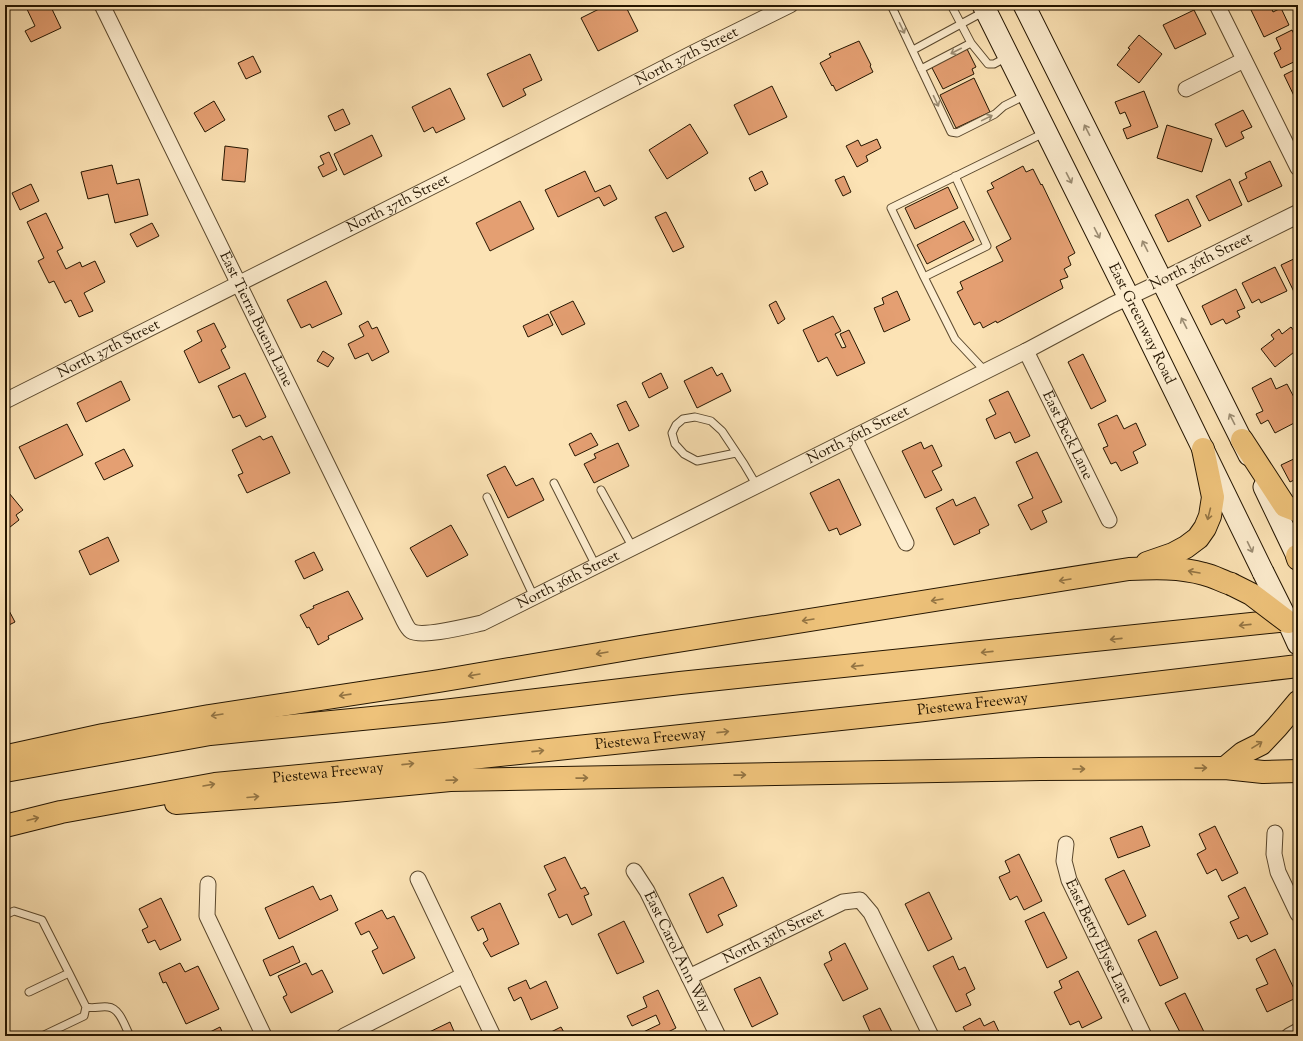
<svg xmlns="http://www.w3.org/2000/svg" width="1303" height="1041" viewBox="0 0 1303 1041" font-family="'Sorts Mill Goudy',serif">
  <rect width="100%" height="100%" fill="#fce3b5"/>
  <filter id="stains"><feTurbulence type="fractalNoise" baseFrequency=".005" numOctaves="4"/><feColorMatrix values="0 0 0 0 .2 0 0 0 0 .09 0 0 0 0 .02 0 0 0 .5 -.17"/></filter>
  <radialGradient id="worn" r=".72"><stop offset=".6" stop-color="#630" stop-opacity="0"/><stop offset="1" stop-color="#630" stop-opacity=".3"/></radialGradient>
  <path fill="#e49f72" stroke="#241500" d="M25,5H50L61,28L31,42L25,31L35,26Z
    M607,5H625L638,31L598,51L581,18Z
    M1261,5H1270L1273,12L1281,8L1289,25L1264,37L1251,10Z
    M1194,10L1206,34L1175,49L1163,25Z
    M1292,30L1298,42V60L1281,68L1274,53L1281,49L1276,38Z
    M1139,35L1162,54L1139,83L1117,65L1130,49L1128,48Z
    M859,41L871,65L870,66L873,72L836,91L833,85L832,86L820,63L831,57L829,54Z
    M967,49L976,67L972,69L974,74L943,89L931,66Z
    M530,54L542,80L523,89L526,95L503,107L487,74Z
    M253,56L261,72L246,79L238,63Z
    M1298,68V99L1296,100L1284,75Z
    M974,78L990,112L956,128L940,95Z
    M772,86L787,117L749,135L734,105Z
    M450,88L465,119L436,133L433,127L424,132L412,107Z
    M1144,91L1158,127L1127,139L1123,129L1131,126L1125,112L1120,114L1115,102Z
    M214,101L225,120L205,132L194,113Z
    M343,109L350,124L335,131L328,116Z
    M1243,110L1252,127L1241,132L1244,138L1226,147L1215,124Z
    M690,124L708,153L667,179L649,150Z
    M1167,125L1212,139L1202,172L1157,158Z
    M372,135L382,156L344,175L334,154Z
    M877,139L881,148L866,156L868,161L857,167L846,146L858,140L861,146Z
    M225,146L248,149L245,182L222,180Z
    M329,152L337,170L323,177L318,167L324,164L320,156Z
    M1270,161L1282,186L1248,202L1239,182L1247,178L1245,173Z
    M112,165L117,184L139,179L148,215L115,223L108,194L88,199L81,172Z
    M1023,166L1026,172L1033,169L1041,185L1042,184L1075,253L1068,257L1071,265L1064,269L1068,277L1060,280L1063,288L997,323L996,321L983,328L980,322L974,325L957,292L963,289L960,282L1003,261L996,247L1011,239L987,191L994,188L991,183Z
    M585,171L595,192L610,185L617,199L604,206L599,197L558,217L545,190Z
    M762,171L768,184L755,191L749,178Z
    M844,176L851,192L843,196L835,180Z
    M1230,179L1242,205L1209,221L1196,196Z
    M31,184L39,201L20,210L12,193Z
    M948,187L958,208L915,229L905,208Z
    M1188,199L1201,226L1168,242L1155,215Z
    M520,201L534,229L490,251L476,223Z
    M666,212L684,247L673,252L655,217Z
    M46,213L63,248L57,251L66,269L80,262L82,267L95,261L105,282L84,293L93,311L79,317L71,300L65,303L54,281L49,283L38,261L44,258L27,222Z
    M964,221L974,240L927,264L917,245Z
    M152,223L159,236L137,247L130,234Z
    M1298,257V295L1296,296L1281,265Z
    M1275,267L1287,291L1261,303L1259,299L1252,303L1242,283Z
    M326,281L342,314L312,328L310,324L301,328L287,300Z
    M1236,289L1245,308L1237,311L1240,317L1226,324L1223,319L1211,325L1202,306Z
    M897,291L910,320L884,332L874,308L884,304L882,298Z
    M573,301L585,324L562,335L550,312Z
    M776,301L785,319L778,324L769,305Z
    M548,314L553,325L528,337L523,326Z
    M833,316L841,331L835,334L842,348L846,347L840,334L849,330L865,363L837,376L827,357L818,362L803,330Z
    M368,321L372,329L377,327L389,352L372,361L368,353L355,359L348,344L364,336L359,326Z
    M214,323L226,347L221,350L230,368L199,383L184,351L202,341L197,331Z
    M1291,327L1298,336V349L1275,367L1261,349L1274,339L1271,335L1279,329L1282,334Z
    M323,351L334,358L328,367L317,361Z
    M1083,354L1106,401L1091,409L1068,362Z
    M712,367L717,376L722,373L731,391L697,408L684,381Z
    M245,373L266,417L246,427L240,415L233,418L218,386Z
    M661,373L668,388L649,398L642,383Z
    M1271,378L1276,389L1287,384L1298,405V421L1275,433L1268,420L1261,424L1256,414L1263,411L1252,388Z
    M121,381L130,400L86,422L77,403Z
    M1008,391L1030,436L1015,443L1010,432L995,439L986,419L996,414L989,400Z
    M626,401L639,426L629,431L617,405Z
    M1117,415L1124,429L1136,423L1146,445L1133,452L1138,463L1121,471L1116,462L1111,464L1103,448L1108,446L1098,424Z
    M67,424L83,455L35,479L19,447Z
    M591,433L598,445L575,456L569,444Z
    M260,436L263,440L272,436L290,473L247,493L238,475L243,473L232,450Z
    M921,442L924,449L932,445L942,466L932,471L942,490L925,498L902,451Z
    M618,443L629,466L594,483L584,464L596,458L594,454Z
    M124,449L133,466L104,480L95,463Z
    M1037,452L1062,502L1042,511L1047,522L1031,530L1018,505L1033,498L1016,462Z
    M1298,457V478L1290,482L1281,465Z
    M505,466L516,486L533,478L544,500L508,518L487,475Z
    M839,479L861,525L840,535L837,528L829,531L810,493Z
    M9,493L23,510L16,515L19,520L5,531V496Z
    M975,497L989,525L979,530L980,533L954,545L936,508L953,499L956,506Z
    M451,525L468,555L427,577L410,548Z
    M108,537L119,561L90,575L79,551Z
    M314,552L323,570L304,579L295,561Z
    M348,591L363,619L328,636L329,639L318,645L309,627L307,628L300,615L314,608L313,606Z
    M5,603L15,622L5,627Z
    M1142,826L1150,846L1118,858L1110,838Z
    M1215,826L1238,873L1222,881L1216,869L1207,874L1197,854L1206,849L1199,834Z
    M1019,854L1042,901L1024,910L1017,896L1010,900L999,877L1010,872L1005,861Z
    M565,857L581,889L585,887L589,894L584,896L592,915L572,925L567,914L559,918L548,894L556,890L544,866Z
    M1124,870L1146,916L1128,925L1105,879Z
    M723,877L737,906L718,915L723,925L707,933L689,894Z
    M313,886L320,900L331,895L338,910L279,939L265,908Z
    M1245,887L1268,934L1251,942L1247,935L1238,939L1230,922L1239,918L1228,896Z
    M929,892L952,939L928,951L905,904Z
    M161,898L181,940L160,950L155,940L148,943L142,930L148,927L139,909Z
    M500,903L519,944L491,957L483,943L488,940L483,928L478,931L471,917Z
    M382,910L387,919L394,916L415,958L383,974L372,951L378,948L369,931L361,935L355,923Z
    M1044,912L1067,958L1047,968L1025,921Z
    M624,921L644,962L617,974L598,934Z
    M1156,931L1178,978L1160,986L1138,940Z
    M845,943L868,989L843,1001L824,964L832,960L829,952Z
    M293,946L300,962L270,976L263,960Z
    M1275,949L1298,997L1267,1012L1256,989L1268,984L1256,959Z
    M953,956L959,970L965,967L975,989L966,994L971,1005L956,1012L933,966Z
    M180,963L185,972L198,966L219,1009L186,1024L166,982L163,983L159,973Z
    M306,963L312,975L322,970L333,992L291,1013L283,997L287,995L278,976Z
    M1078,971L1102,1018L1082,1028L1079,1021L1070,1025L1054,992L1062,988L1059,981Z
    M760,977L778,1014L752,1027L734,989Z
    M526,980L530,989L546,981L558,1008L531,1020L521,997L514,1001L508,988Z
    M658,990L676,1028L660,1036H638L637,1035L660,1024L656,1015L632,1026L627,1016L647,1007L643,997Z
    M1185,993L1206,1036H1182L1165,1003Z
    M880,1008L894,1036H872L863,1016Z
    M980,1018L984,1026L994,1021L1001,1036H968L963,1027Z
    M450,1022L456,1036H421Z
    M220,1027L224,1036H202Z
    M561,1027L566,1036H543Z"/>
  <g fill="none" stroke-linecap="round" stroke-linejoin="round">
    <g stroke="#5a482d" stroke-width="9">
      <path id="service" d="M891,5L951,132L957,133L995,114L1004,106L1026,95
        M951,5L971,43
        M913,50L985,11
        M921,69L971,43L988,64H994L1007,57
        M955,176L987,246L924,277L891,208L1044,133
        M924,277L955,339L985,371
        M736,453L697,461L684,454L675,444L672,433L676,425L683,419L695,417L711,421L722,431L744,464L757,486
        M554,483L596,566
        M601,490L633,548
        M487,497L534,597
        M5,915L14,911L42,920L69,973L29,992
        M86,1007C94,1009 100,1006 108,1007C120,1008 125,1027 130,1036
        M42,1036L84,1016L86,1007L69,973"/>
    </g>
    <g stroke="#5a482d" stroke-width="17">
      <g id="minor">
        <path id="s1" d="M102,5L404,621C406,625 408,629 411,631C422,638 468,626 482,623L1026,351L1112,305L1163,281"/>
        <path d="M1217,5L1298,168"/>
        <path d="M1186,89L1244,60"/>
        <path id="s2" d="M1026,351L1109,520"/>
        <path id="s3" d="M5,401L465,170L693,53L790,5"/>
        <path d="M854,437L906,543"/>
        <path d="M1275,833L1274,854L1278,872L1298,914"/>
        <path id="s4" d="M1066,844L1064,861L1069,880L1144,1036"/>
        <path id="s5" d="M634,871L647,891L718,1036"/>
        <path d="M418,879L493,1036"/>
        <path d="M208,884L207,916L264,1036"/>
        <path id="s6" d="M689,977L843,902L860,900L871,913L931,1036"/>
        <path d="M344,1036L464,975"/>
        <path d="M1289,1036L1298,1031"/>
      </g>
    </g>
    <g stroke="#5a482d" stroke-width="20">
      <path id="tertiary" d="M1163,281L1298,214"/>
    </g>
    <g stroke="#241500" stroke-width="23">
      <g id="secondary">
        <path id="s7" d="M983,5L1137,314L1263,572"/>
        <path d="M1024,5L1249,455"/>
        <path d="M1264,487L1298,558"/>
        <path d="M1288,622L1298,644"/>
      </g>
    </g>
    <g stroke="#241500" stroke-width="24">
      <g id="motorway">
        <path d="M1242,440L1285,506L1298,511"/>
        <path d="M1297,556L1298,559"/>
        <path d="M1147,563L1173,554L1186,547L1198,538L1205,528L1210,516L1213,497L1203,449"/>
        <path d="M12,755L103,735L209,716L439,681L640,647L1129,569C1154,568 1180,567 1204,574C1213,576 1222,581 1231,584"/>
        <path d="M1225,768L1243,753L1261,744L1277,727L1298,702"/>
        <path d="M5,771L210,734L443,711L680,683L1298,619"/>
        <path d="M176,803L335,791L450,780L1040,769L1225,768L1263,772L1298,771"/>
        <path id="s8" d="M5,826L61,812L215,784L331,773L916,711L1298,666"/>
      </g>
    </g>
    <use href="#service" stroke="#fdedcf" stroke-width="7"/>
    <use href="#minor" stroke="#fdedcf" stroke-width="15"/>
    <use href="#tertiary" stroke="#fdedcf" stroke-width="18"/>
    <use href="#secondary" stroke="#fdedcf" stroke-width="21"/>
    <use href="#motorway" stroke="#eec27a" stroke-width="22"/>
    <g stroke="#241500" stroke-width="23" stroke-linecap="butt">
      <path id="secondary-bridge" d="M1263,572L1288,622"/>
    </g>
    <g stroke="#241500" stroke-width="24" stroke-linecap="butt">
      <path id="motorway-bridge" d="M1231,584L1251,594L1288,622"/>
    </g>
    <use href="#secondary-bridge" stroke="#fdedcf" stroke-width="21"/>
    <use href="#motorway-bridge" stroke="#eec27a" stroke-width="22"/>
  </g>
  <defs><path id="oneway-shaft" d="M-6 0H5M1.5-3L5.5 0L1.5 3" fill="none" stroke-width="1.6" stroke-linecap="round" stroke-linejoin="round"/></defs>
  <g stroke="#9b8c72">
    <use href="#oneway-shaft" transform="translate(902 28) rotate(64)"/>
    <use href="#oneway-shaft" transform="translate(956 51) rotate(153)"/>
    <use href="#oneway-shaft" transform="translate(936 101) rotate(64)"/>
    <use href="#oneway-shaft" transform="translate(987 118) rotate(-26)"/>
    <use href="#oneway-shaft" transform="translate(1087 130) rotate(-117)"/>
    <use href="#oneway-shaft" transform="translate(1069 178) rotate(63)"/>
    <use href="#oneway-shaft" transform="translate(1097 233) rotate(63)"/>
    <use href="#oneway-shaft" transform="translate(1145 246) rotate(-117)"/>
    <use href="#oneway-shaft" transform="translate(1184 323) rotate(-117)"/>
    <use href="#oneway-shaft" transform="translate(1232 419) rotate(-117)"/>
    <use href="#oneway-shaft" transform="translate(1250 547) rotate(64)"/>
  </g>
  <g stroke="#937443">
    <use href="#oneway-shaft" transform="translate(1209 514) rotate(104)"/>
    <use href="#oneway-shaft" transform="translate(1194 572) rotate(-170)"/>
    <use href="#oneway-shaft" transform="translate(1065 580) rotate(171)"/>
    <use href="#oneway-shaft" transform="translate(937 600) rotate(171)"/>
    <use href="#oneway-shaft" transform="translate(808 620) rotate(171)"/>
    <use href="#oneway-shaft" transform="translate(1245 625) rotate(174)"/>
    <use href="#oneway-shaft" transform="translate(1116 639) rotate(174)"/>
    <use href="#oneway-shaft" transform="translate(987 652) rotate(174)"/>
    <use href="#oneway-shaft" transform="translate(602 653) rotate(170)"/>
    <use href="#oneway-shaft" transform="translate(857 666) rotate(174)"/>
    <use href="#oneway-shaft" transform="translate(474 675) rotate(170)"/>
    <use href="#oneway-shaft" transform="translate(345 695) rotate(172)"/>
    <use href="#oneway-shaft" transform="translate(217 715) rotate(171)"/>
    <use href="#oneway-shaft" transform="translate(723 732) rotate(-6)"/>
    <use href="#oneway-shaft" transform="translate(1257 745) rotate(-32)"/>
    <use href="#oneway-shaft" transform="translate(538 751) rotate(-6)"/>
    <use href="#oneway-shaft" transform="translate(408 764) rotate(-6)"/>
    <use href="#oneway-shaft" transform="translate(1201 768) rotate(-1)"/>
    <use href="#oneway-shaft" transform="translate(1079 769)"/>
    <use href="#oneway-shaft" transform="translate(740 775) rotate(-1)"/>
    <use href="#oneway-shaft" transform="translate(582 778) rotate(-1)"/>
    <use href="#oneway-shaft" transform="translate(452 780) rotate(-2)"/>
    <use href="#oneway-shaft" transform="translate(209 785) rotate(-10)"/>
    <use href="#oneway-shaft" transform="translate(253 797) rotate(-5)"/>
    <use href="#oneway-shaft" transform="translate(33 819) rotate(-14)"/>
  </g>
  <g text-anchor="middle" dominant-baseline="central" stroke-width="3" stroke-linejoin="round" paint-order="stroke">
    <g font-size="15" fill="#241500" stroke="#fdedcf">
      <text stroke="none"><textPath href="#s3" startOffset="764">North 37th Street</textPath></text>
      <text stroke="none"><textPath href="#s3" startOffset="440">North 37th Street</textPath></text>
      <text transform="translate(1201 262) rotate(-26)">North 36th Street</text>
      <text stroke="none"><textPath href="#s1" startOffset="350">East Tierra Buena Lane</textPath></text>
      <text stroke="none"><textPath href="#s7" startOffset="356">East Greenway Road</textPath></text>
      <text stroke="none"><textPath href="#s3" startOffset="116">North 37th Street</textPath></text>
      <text stroke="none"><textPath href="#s1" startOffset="1191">North 36th Street</textPath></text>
      <text stroke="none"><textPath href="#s2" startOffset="94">East Beck Lane</textPath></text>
      <text stroke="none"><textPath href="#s1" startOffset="867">North 36th Street</textPath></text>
      <text stroke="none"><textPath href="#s8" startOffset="976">Piestewa Freeway</textPath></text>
      <text stroke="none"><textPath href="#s8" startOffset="652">Piestewa Freeway</textPath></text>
      <text stroke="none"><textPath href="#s8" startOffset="328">Piestewa Freeway</textPath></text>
      <text stroke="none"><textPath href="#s6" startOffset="94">North 35th Street</textPath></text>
      <text stroke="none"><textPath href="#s4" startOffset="105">East Betty Elyse Lane</textPath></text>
      <text stroke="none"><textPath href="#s5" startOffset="92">East Carol Ann Way</textPath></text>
    </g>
  </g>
  <rect width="1303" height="1041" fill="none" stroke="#fce3b5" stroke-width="20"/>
  <rect x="6" y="6" width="1291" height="1029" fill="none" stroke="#241500" stroke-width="2"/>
  <rect x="10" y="10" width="1283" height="1021" fill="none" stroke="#241500"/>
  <rect width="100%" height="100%" filter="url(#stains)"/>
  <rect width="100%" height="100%" fill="url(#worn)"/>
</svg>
